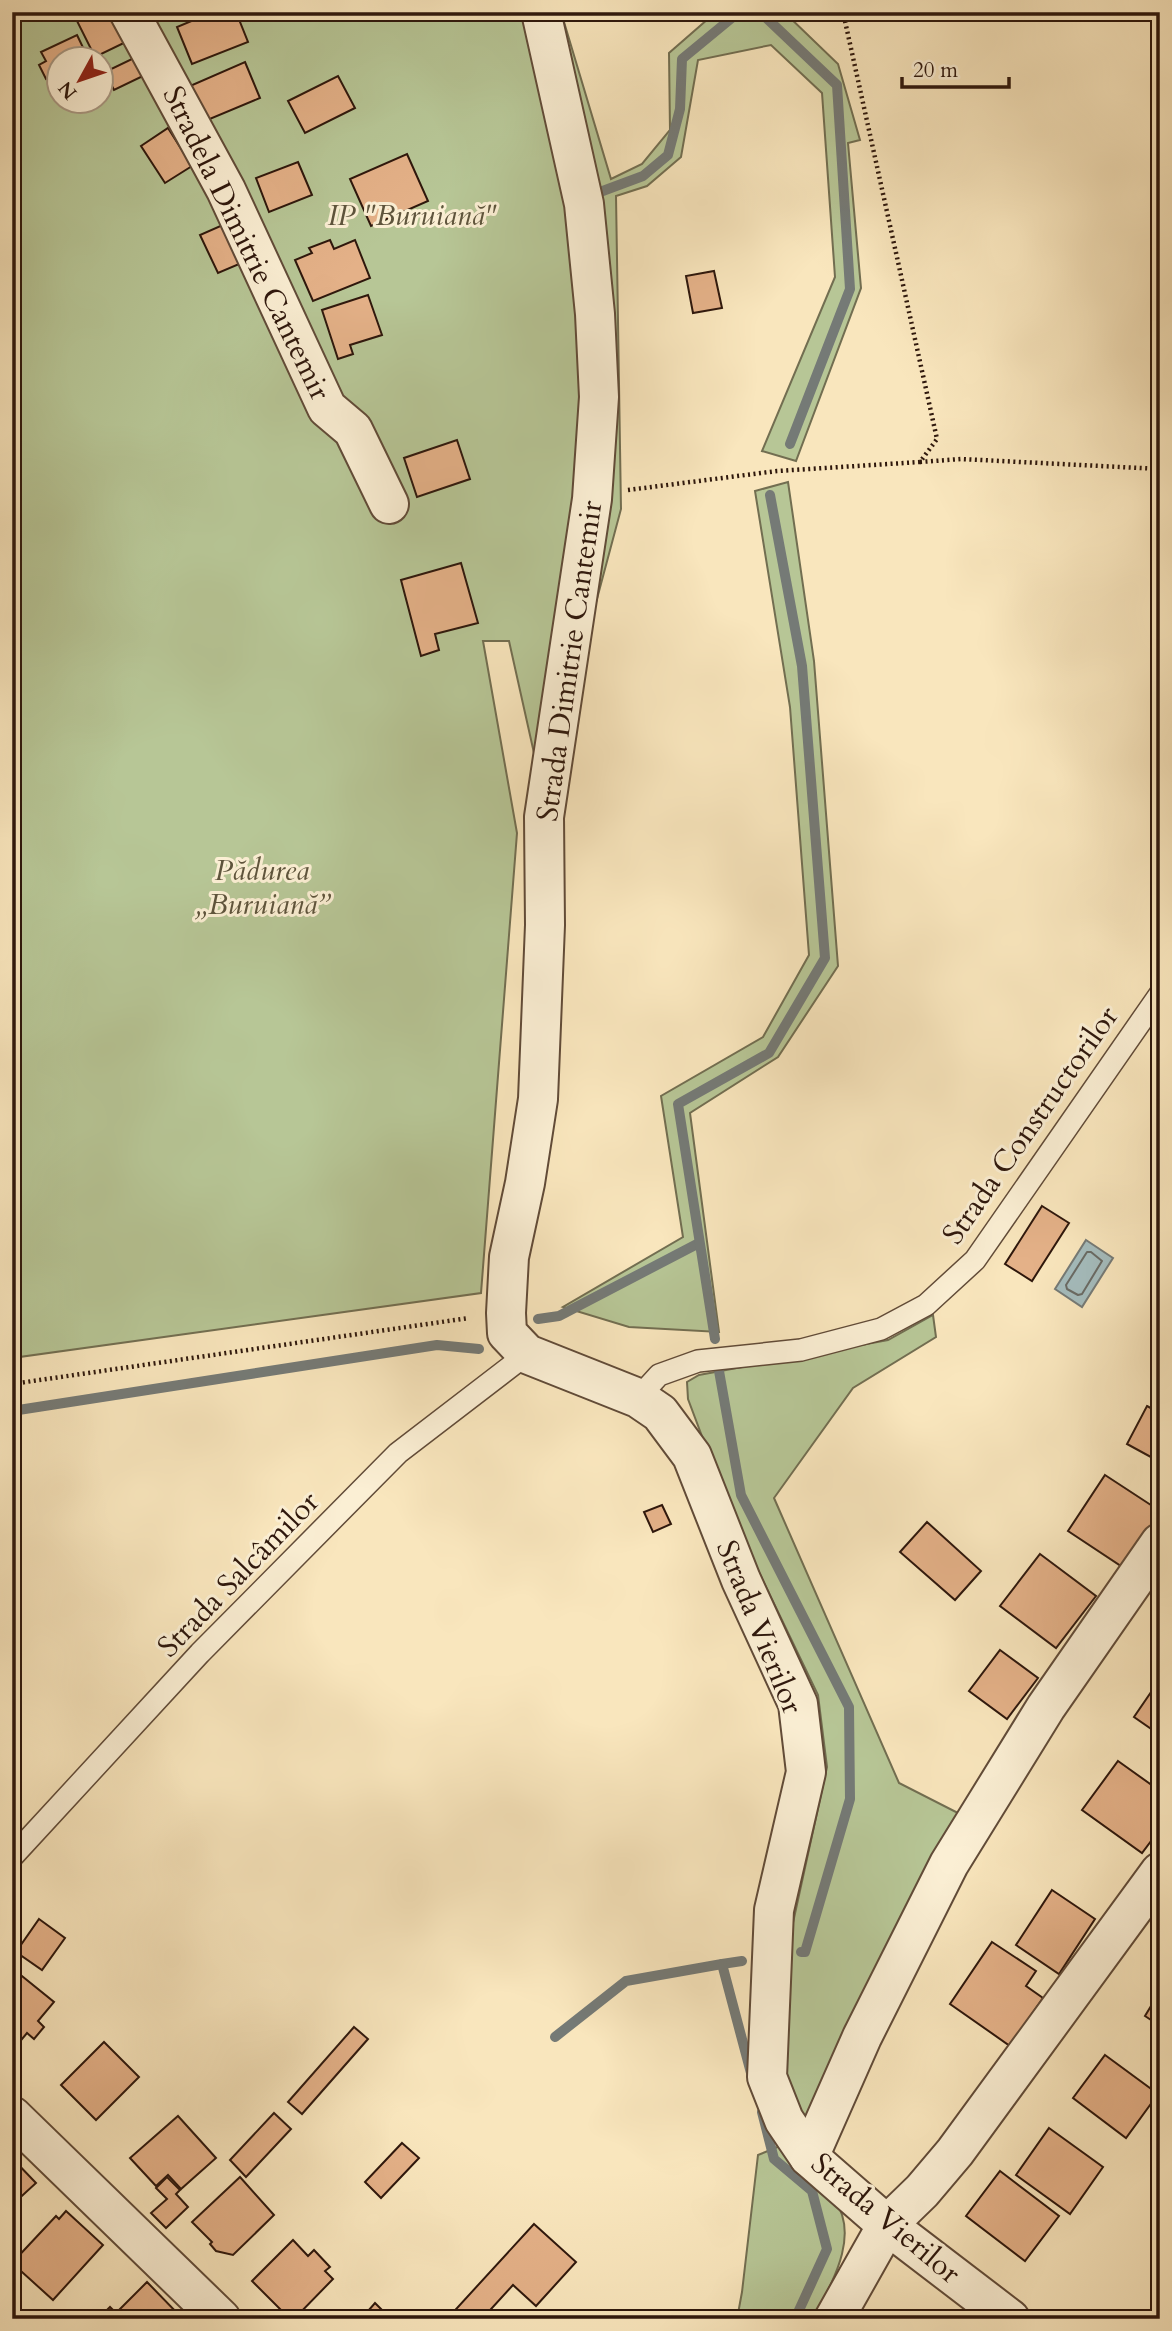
<svg xmlns="http://www.w3.org/2000/svg" width="1172" height="2331" viewBox="0 0 1172 2331" font-family="Cardo,serif">
	<style>
		.green { fill: #b7c696; stroke: #726e51; stroke-width: 2; fill-rule: evenodd }
		.water { fill: #a4bcbd; stroke: #757a76; stroke-width: 2 }
		.lines { fill: none; stroke-linecap: round; stroke-linejoin: round }
		.shore { stroke: #696a64; stroke-width: 2 }
		.stream { stroke: #757a76; stroke-width: 10 }
		.building { fill: #e4b188; stroke: #2e170c; stroke-width: 2 }
		.lane-casing { stroke: #614b38; stroke-width: 24 }
		.street-casing { stroke: #614b38; stroke-width: 42 }
		.path { stroke: #2e170c; stroke-width: 4.5; stroke-dasharray: 2 3.5; stroke-linecap: butt }
		.lane { stroke: #fbefd4; stroke-width: 21 }
		.street { stroke: #fbefd4; stroke-width: 38 }
		.labels { text-anchor: middle; stroke-width: 6; stroke-linejoin: round; paint-order: stroke }
		.park-label { font-size: 30px; font-style: italic; fill: #5e543c; stroke: #fbefd4 }
		.street-label { font-size: 30px; fill: #2e170c; stroke: #fbefd4 }
	</style>
	<rect width="100%" height="100%" fill="#f9e6bd"/>
	<filter id="stains"><feTurbulence type="fractalNoise" baseFrequency=".00286" numOctaves="4"/><feColorMatrix values="0 0 0 0 .2 0 0 0 0 .09 0 0 0 0 .02 0 0 0 .5 -.17"/></filter>
	<radialGradient id="worn" r=".72"><stop offset=".6" stop-color="#630" stop-opacity="0"/><stop offset="1" stop-color="#630" stop-opacity=".3"/></radialGradient>
	<g class="green">
		<path d="M12 12H561L611 179 642 164 670 130 669 53 716 12H784L838 64 860 140 848 143 861 288 796 461 762 451 835 277 822 93 771 45 698 60 681 157 647 186 616 196 621 509 586 640 540 780 509 641H483L517 833 481 1293 12 1358ZM60 60H102V102H60Z"/>
		<polygon points="788,482 814,661 838,966 778,1057 690,1113 719,1332 629,1327 563,1307 683,1237 661,1096 763,1037 809,955 790,707 755,491"/>
		<polygon points="933,1315 936,1337 853,1388 774,1498 899,1783 958,1813 808,2122 785,2087 789,1941 827,1767 818,1695 732,1516 688,1399 687,1382 699,1375 888,1340"/>
		<path d="M780 2146C797 2163 820 2180 834 2199 861 2236 831 2284 813 2319H737L742 2292 758 2155Z"/>
	</g>
	<polygon class="water" points="1086,1240 1113,1258 1082,1307 1055,1289"/>
	<g class="lines">
		<polygon class="shore" points="1087,1252 1091,1252 1102,1261 1082,1294 1078,1295 1067,1289 1066,1285"/>
		<g class="stream">
			<polyline points="760,12 837,85 850,289 790,444"/>
			<polyline points="600,192 643,176 668,155 680,109 682,59 739,12"/>
			<polyline points="538,1319 559,1316 699,1243"/>
			<polyline points="715,1339 678,1104 769,1053 825,958 802,666 770,495"/>
			<polyline points="719,1371 741,1495 849,1707 850,1799 805,1952 801,1952"/>
			<polyline points="12,1411 437,1345 479,1349"/>
			<polyline points="742,1961 722,1964 751,2073"/>
			<polyline points="555,2037 626,1981 722,1964"/>
			<polyline points="762,2112 774,2159 812,2191 827,2249 795,2319"/>
		</g>
	</g>
	<g class="building">
		<polygon points="79,12 116,12 130,40 95,57 74,15"/>
		<polygon points="213,12 236,12 248,42 192,64 177,27"/>
		<polygon points="77,35 87,56 91,54 94,60 60,60 60,83 55,75 46,79 39,65 46,61 41,52"/>
		<polygon points="136,57 145,75 114,90 105,72"/>
		<polygon points="245,62 260,98 205,121 190,86"/>
		<polygon points="338,76 355,108 305,133 288,101"/>
		<polygon points="168,128 192,166 165,183 141,146"/>
		<polygon points="407,154 428,201 371,226 350,179"/>
		<polygon points="298,162 312,195 269,212 256,178"/>
		<polygon points="234,220 251,259 218,273 200,235"/>
		<polygon points="330,240 334,249 355,240 370,278 313,301 295,260 312,253 309,248"/>
		<polygon points="714,271 722,308 693,313 686,276"/>
		<polygon points="368,295 382,335 350,345 353,354 338,359 322,310"/>
		<polygon points="457,440 470,479 417,497 404,458"/>
		<polygon points="461,563 478,623 435,634 439,650 421,656 401,580"/>
		<polygon points="1042,1206 1069,1223 1032,1281 1005,1264"/>
		<polygon points="1147,1406 1160,1413 1160,1462 1127,1444"/>
		<polygon points="1105,1475 1160,1511 1124,1568 1068,1531"/>
		<polygon points="662,1505 671,1524 653,1532 644,1512"/>
		<polygon points="927,1522 981,1571 955,1600 900,1552"/>
		<polygon points="1040,1554 1096,1596 1056,1648 1000,1606"/>
		<polygon points="1000,1650 1038,1678 1007,1719 969,1691"/>
		<polygon points="1160,1679 1160,1735 1134,1717"/>
		<polygon points="1118,1761 1160,1791 1160,1829 1142,1853 1082,1810"/>
		<polygon points="1052,1890 1095,1919 1059,1974 1016,1945"/>
		<polygon points="39,1919 65,1938 42,1970 16,1952"/>
		<polygon points="992,1942 1036,1971 1026,1986 1043,1998 1010,2046 950,2004"/>
		<polygon points="12,1968 54,2002 38,2021 44,2027 34,2039 27,2033 12,2051"/>
		<polygon points="1160,1991 1160,2026 1145,2016"/>
		<polygon points="354,2027 368,2039 302,2114 288,2102"/>
		<polygon points="104,2042 139,2077 96,2120 61,2085"/>
		<polygon points="1105,2055 1158,2094 1126,2138 1073,2098"/>
		<polygon points="274,2113 291,2129 246,2177 230,2160"/>
		<polygon points="178,2116 216,2158 181,2189 168,2175 156,2186 130,2158"/>
		<polygon points="1049,2128 1103,2167 1070,2214 1016,2175"/>
		<polygon points="402,2143 419,2158 381,2198 365,2182"/>
		<polygon points="12,2158 36,2183 12,2205"/>
		<polygon points="1000,2171 1059,2216 1025,2261 966,2216"/>
		<polygon points="167,2177 180,2190 176,2194 188,2207 166,2228 151,2213 167,2199 156,2188"/>
		<polygon points="240,2177 274,2215 233,2255 216,2251 210,2244 212,2242 192,2222"/>
		<polygon points="66,2211 103,2245 53,2300 12,2263 56,2216 59,2219"/>
		<polygon points="534,2224 576,2262 536,2306 513,2285 482,2319 447,2319"/>
		<polygon points="293,2240 308,2256 314,2250 330,2267 325,2271 333,2279 294,2319 290,2319 252,2281"/>
		<polygon points="147,2282 183,2319 98,2319 110,2307 116,2313"/>
		<polygon points="375,2303 391,2319 361,2319"/>
	</g>
	<g class="lines">
		<g class="lane-casing">
			<g id="lane">
				<polyline points="638,1398 659,1375 698,1361 801,1350 881,1329 926,1305 975,1260 1160,994"/>
				<polyline points="12,1857 200,1653 398,1453 527,1354"/>
			</g>
		</g>
		<g class="street-casing">
			<g id="street">
				<polyline points="129,12 226,190 327,408 353,430 389,504"/>
				<polyline points="541,12 584,204 595,314 599,397 592,499 544,817 545,925 538,1099 525,1183 509,1257 506,1313 507,1333 527,1354 638,1398 660,1413 692,1456 741,1580 798,1704 806,1772 774,1910 767,2077 784,2120 809,2157 887,2225 1010,2319"/>
				<polyline points="12,2116 221,2319"/>
				<polyline points="809,2157 862,2037 949,1864 1046,1707 1160,1543"/>
				<polyline points="834,2319 887,2225 922,2191 955,2152 1160,1872"/>
			</g>
		</g>
		<g class="path">
			<polyline points="920,462 961,459 1160,469"/>
			<polyline points="628,490 777,471 920,462 937,439 843,12"/>
			<polyline points="12,1384 469,1318"/>
		</g>
		<use href="#lane" class="lane"/>
		<use href="#street" class="street"/>
	</g>
	<g class="labels">
		<g class="park-label">
			<text x="412" y="225">IP "Buruiană"</text>
			<text x="262" y="880">Pădurea<tspan x="262" dy="34">„Buruiană”</tspan></text>
		</g>
		<g class="street-label">
			<text transform="translate(247 243) rotate(64)" y="10">Stradela Dimitrie Cantemir</text>
			<text transform="translate(569 661) rotate(-82)" y="10">Strada Dimitrie Cantemir</text>
			<text transform="translate(1030 1125) rotate(-55)" y="10">Strada Constructorilor</text>
			<text transform="translate(238 1574) rotate(-46)" y="10">Strada Salcâmilor</text>
			<text transform="translate(760 1627) rotate(68)" y="10">Strada Vierilor</text>
			<text transform="translate(886 2218) rotate(40)" y="10">Strada Vierilor</text>
		</g>
	</g>
	<rect width="1172" height="2331" fill="none" stroke="#f9e6bd" stroke-width="42"/>
	<rect x="14" y="14" width="1144" height="2303" fill="none" stroke="#2e170c" stroke-width="3.5"/>
	<rect x="21" y="21" width="1130" height="2289" fill="none" stroke="#2e170c" stroke-width="2"/>
	<g transform="translate(80 80) rotate(230)"><circle r="33" fill="#fbefd4" stroke="#a99984" stroke-width="2"/>
	<path d="M0-5L12 26L0 18L-12 26Z" fill="#8f2418"/>
	<text y="-10" font-size="19" font-weight="bold" text-anchor="middle" fill="#2e170c">N</text>
	</g>
	<path d="M902 77v10h107v-10" fill="none" stroke="#2e170c" stroke-width="3.5"/>
	<text x="913" y="77" font-size="21" fill="#2e170c" stroke="#fbefd4" stroke-width="5" paint-order="stroke">20 m</text>
	<rect width="100%" height="100%" filter="url(#stains)"/>
	<rect width="100%" height="100%" fill="url(#worn)"/>
</svg>
